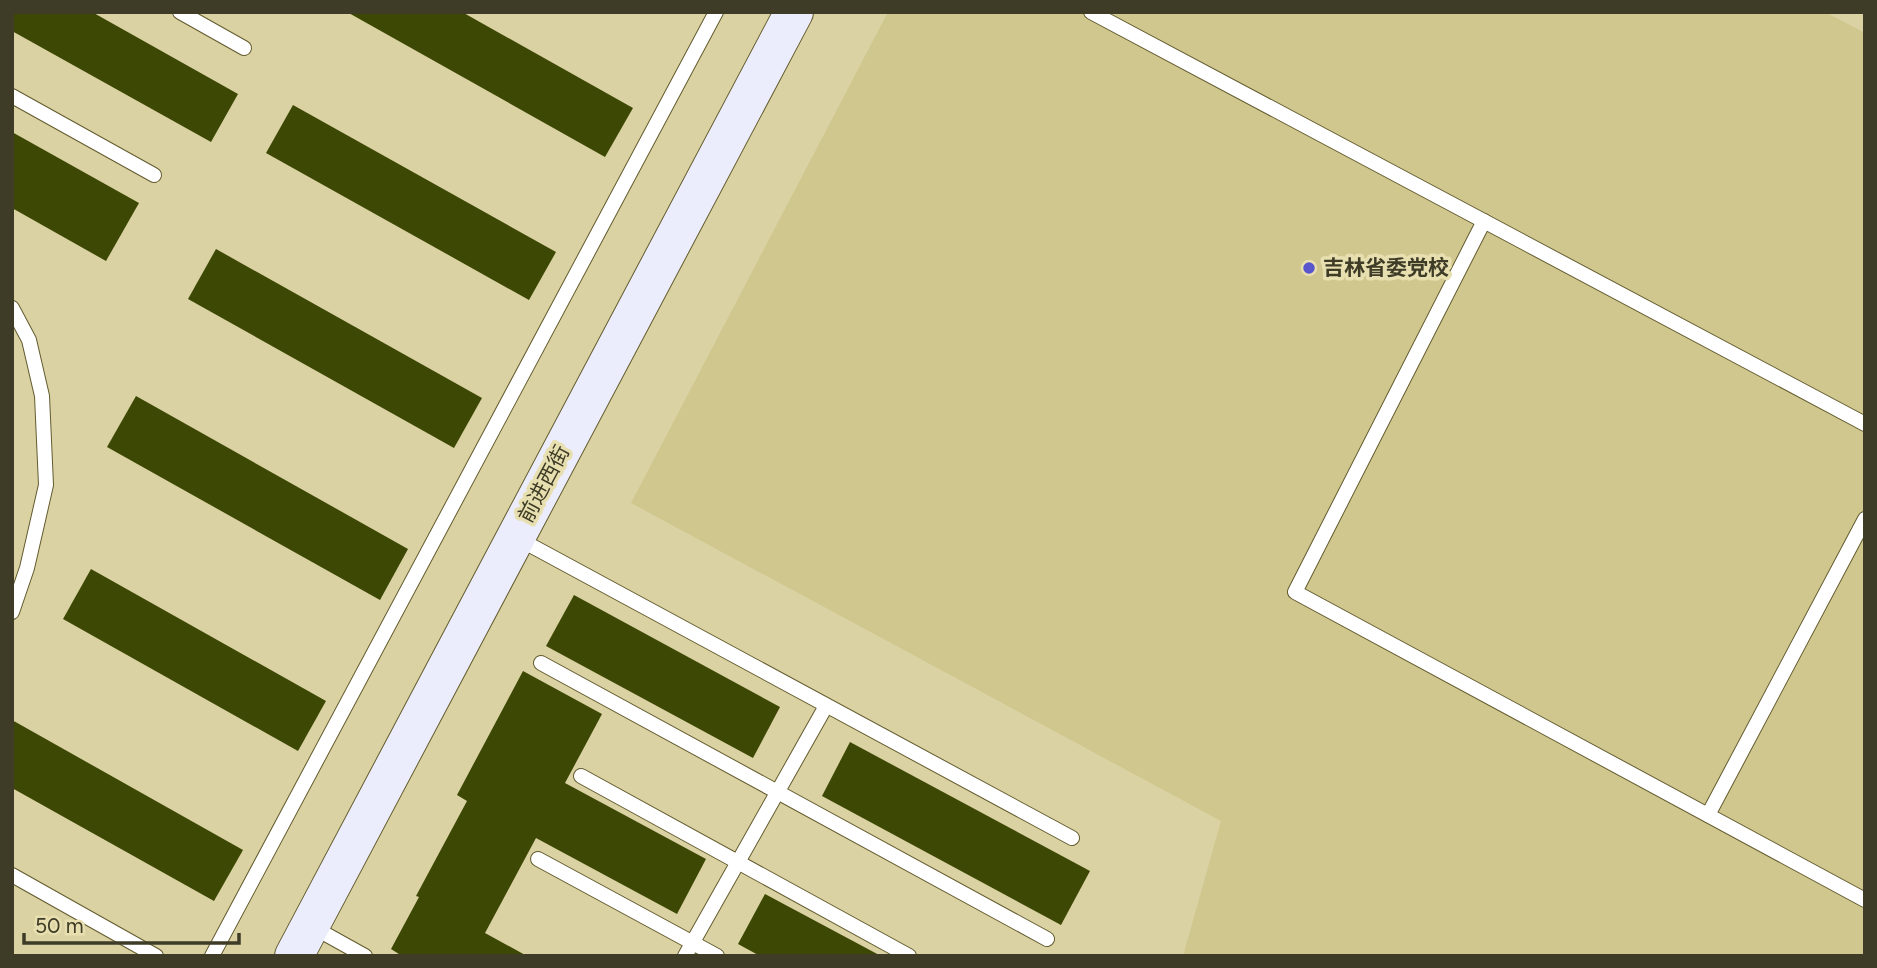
<svg xmlns="http://www.w3.org/2000/svg" width="1877" height="968" viewBox="0 0 1877 968" font-family="Figtree,'Noto Sans SC',sans-serif">
	<style>
		.built { fill: #d0c78f }
		.building { fill: #3d4805 }
		.lines { fill: none; stroke-linecap: round; stroke-linejoin: round }
		.lane-casing { stroke: #635b2f; stroke-width: 16 }
		.secondary-casing { stroke: #635b2f; stroke-width: 40 }
		.lane { stroke: #fff; stroke-width: 14 }
		.secondary { stroke: #ecedfc; stroke-width: 38 }
		.poi-dot { fill: #5955cc; stroke: #e7dfaf; stroke-width: 2.5 }
		.labels { text-anchor: middle; stroke-width: 7; stroke-linejoin: round; paint-order: stroke }
		.poi-label { font-size: 21px; font-weight: bold; fill: #3e3b27; stroke: #e7dfaf; text-anchor: start }
		.street-label { font-size: 21px; fill: #3e3b27; stroke: #e7dfaf }
	</style>
	<rect width="100%" height="100%" fill="#dad2a2"/>
	<polygon class="built" points="888,12 1825,12 1865,33 1865,956 1183,956 1221,821 631,503"/>
	<g class="building">
		<polygon points="12,12 92,12 238,94 211,142 12,31"/>
		<polygon points="347,12 462,12 633,108 605,157"/>
		<polygon points="293,105 556,252 529,300 266,153"/>
		<polygon points="12,132 139,203 106,261 12,208"/>
		<polygon points="216,249 482,398 454,448 188,299"/>
		<polygon points="136,396 408,549 380,600 107,447"/>
		<polygon points="91,569 326,701 298,751 63,619"/>
		<polygon points="574,595 780,707 753,758 546,646"/>
		<polygon points="523,671 602,714 565,783 706,859 677,914 536,838 485,933 527,956 402,956 391,949 419,897 416,896 467,801 457,795"/>
		<polygon points="12,720 243,850 214,901 12,788"/>
		<polygon points="850,742 1090,871 1061,925 822,796"/>
		<polygon points="765,894 881,956 760,956 738,944"/>
	</g>
	<g class="lines">
		<g class="lane-casing">
			<g id="lane">
				<polyline points="180,12 244,48"/>
				<polyline points="1091,12 1865,424"/>
				<polyline points="12,96 154,175"/>
				<polyline points="1484,221 1295,592 1865,900"/>
				<polyline points="12,308 29,340 42,396 46,485 27,568 12,612"/>
				<polyline points="517,538 1072,838"/>
				<polyline points="541,663 1047,939"/>
				<polyline points="581,776 909,956"/>
				<polyline points="1708,815 1865,519"/>
				<polyline points="538,859 717,956"/>
				<polyline points="12,875 156,956"/>
				<polyline points="311,926 365,956"/>
				<polyline points="212,956 716,12"/>
				<polyline points="685,956 826,706"/>
			</g>
		</g>
		<g class="secondary-casing">
			<polyline id="secondary" points="294,956 794,12"/>
		</g>
		<use href="#lane" class="lane"/>
		<use href="#secondary" class="secondary"/>
	</g>
	<circle class="poi-dot" cx="1309" cy="268" r="7"/>
	<g class="labels">
		<g class="poi-label">
			<text x="1323" y="275">吉林省委党校</text>
		</g>
		<g class="street-label">
			<text transform="translate(544 484) rotate(-62)" y="7">前进西街</text>
		</g>
	</g>
	<rect width="1877" height="968" fill="none" stroke="#3e3b27" stroke-width="28"/>
	<path d="M24 933v10h215v-10" fill="none" stroke="#3e3b27" stroke-width="3.5"/>
	<text x="35" y="933" font-size="21" fill="#3e3b27" stroke="#e7dfaf" stroke-width="5" paint-order="stroke">50 m</text>
</svg>
